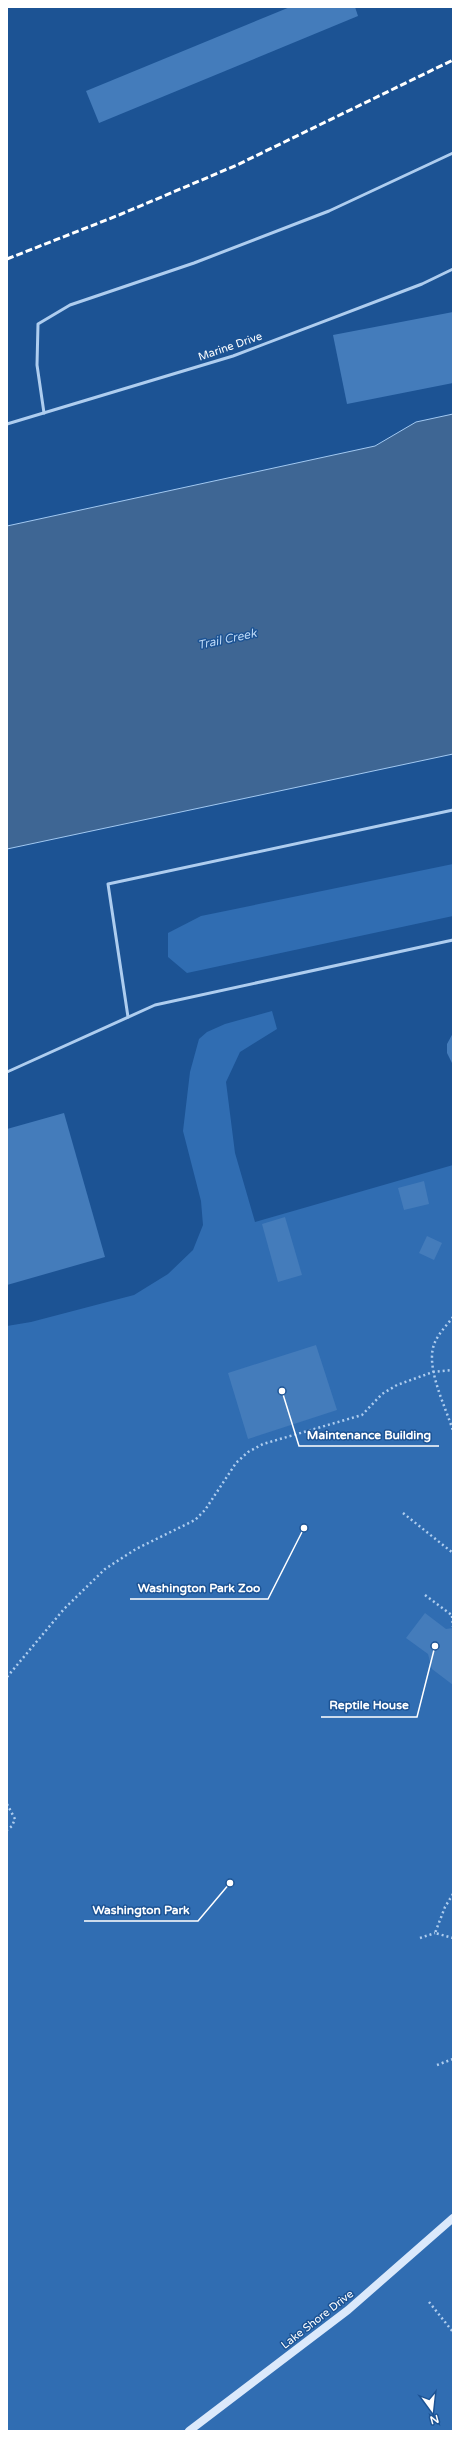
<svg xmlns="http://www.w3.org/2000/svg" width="460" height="2438" viewBox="0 0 460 2438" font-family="'Varela Round',sans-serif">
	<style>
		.green { fill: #306db2 }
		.water { fill: #3e6694; stroke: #a1c8f1 }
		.building { fill: #447cbb }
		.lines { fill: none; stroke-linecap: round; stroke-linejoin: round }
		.path { stroke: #aecdef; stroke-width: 2.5; stroke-dasharray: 2 3; stroke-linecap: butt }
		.lane { stroke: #aecdef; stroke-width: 3 }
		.secondary { stroke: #dbe9fb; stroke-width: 8 }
		.rail { stroke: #fff; stroke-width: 3; stroke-dasharray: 7 3; stroke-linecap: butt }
		.labels { text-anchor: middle; stroke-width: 3; stroke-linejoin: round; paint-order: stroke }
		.street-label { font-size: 11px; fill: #fff; stroke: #1c5394 }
		.water-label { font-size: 12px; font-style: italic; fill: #bad7f6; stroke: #1c5394 }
		.leader { fill: none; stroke: #fff; stroke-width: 1.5 }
		.callout-dot { fill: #fff; stroke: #1c5394; stroke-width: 1.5 }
		.callout-label { font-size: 12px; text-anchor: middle; font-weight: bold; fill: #fff; stroke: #1c5394; stroke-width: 3; stroke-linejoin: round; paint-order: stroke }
	</style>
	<rect width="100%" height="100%" fill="#1c5394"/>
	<g class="green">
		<polygon points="453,864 453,916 187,973 168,957 168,933 201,916"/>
		<polygon points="272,1011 277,1029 240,1052 226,1082 235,1153 255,1222 453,1165 453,2431 7,2431 7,1326 31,1322 134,1295 168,1274 193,1250 203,1225 201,1201 183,1131 190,1072 199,1039 207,1032 225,1024"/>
	</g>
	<polygon class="water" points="453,414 453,754 7,849 7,526 375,446 416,422"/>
	<g class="building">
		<polygon points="290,7 355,7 358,16 99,123 86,91"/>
		<polygon points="453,312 453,383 347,404 333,335"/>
		<polygon points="453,1033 453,1065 447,1053 447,1044"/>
		<polygon points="64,1113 105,1257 7,1285 7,1129"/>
		<polygon points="424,1181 429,1204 404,1210 398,1188"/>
		<polygon points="285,1217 302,1275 278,1282 262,1224"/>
		<polygon points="427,1236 442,1243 434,1260 419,1253"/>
		<polygon points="316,1345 337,1410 248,1439 228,1373"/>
		<polygon points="425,1613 446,1629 453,1628 453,1685 432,1669 428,1654 406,1638"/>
	</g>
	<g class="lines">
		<g class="path">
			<path d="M453 1317C447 1325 439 1333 435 1342 424 1366 446 1407 453 1431"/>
			<polyline points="403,1513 453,1553"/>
			<polyline points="425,1595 453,1616"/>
			<polyline points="452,1616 453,1627"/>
			<polyline points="7,1677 64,1609 105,1569 136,1549 195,1520 205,1510 236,1463 248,1452 263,1444 362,1415 382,1394 397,1385 433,1372 453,1370"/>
			<polyline points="7,1804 15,1819 12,1826 7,1830"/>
			<polyline points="453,1894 445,1907 435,1933 453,1938"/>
			<polyline points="420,1938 435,1933"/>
			<polyline points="437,2065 453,2059"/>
			<polyline points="452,2282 453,2282"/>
			<polyline points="429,2302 453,2332"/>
		</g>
		<g class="lane">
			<polyline points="44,413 37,365 38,324 70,305 194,263 329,211 453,153"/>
			<polyline points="7,424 233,356 422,284 453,269"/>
			<polyline points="128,1017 108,884 453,810"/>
			<polyline points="7,1072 155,1005 453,940"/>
		</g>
		<polyline class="secondary" points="189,2431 348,2310 453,2218"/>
		<polyline class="rail" points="7,259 119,215 237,165 453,60"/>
	</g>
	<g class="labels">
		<g class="street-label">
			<text transform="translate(230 346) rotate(-19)" y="4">Marine Drive</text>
			<text transform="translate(317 2319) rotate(-38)" y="4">Lake Shore Drive</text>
		</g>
		<g class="water-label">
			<text transform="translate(227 639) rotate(-12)" y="4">Trail Creek</text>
		</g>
	</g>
	<path class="leader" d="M282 1391L299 1446H439M304 1528L268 1599H130M435 1646L417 1717H321M230 1883L198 1921H84"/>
	<g class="callout-dot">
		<circle cx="282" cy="1391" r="4"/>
		<circle cx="304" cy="1528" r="4"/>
		<circle cx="435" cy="1646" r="4"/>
		<circle cx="230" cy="1883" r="4"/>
	</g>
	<g class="callout-label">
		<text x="369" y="1439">Maintenance Building</text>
		<text x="199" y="1592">Washington Park Zoo</text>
		<text x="369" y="1709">Reptile House</text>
		<text x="141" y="1914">Washington Park</text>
	</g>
	<rect width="460" height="2438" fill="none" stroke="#ffffff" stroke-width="16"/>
	<g transform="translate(432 2410) rotate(165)" stroke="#1c5394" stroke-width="3" paint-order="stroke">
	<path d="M0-3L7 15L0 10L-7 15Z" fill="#ffffff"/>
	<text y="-6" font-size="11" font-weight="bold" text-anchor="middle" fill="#ffffff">N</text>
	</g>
</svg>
